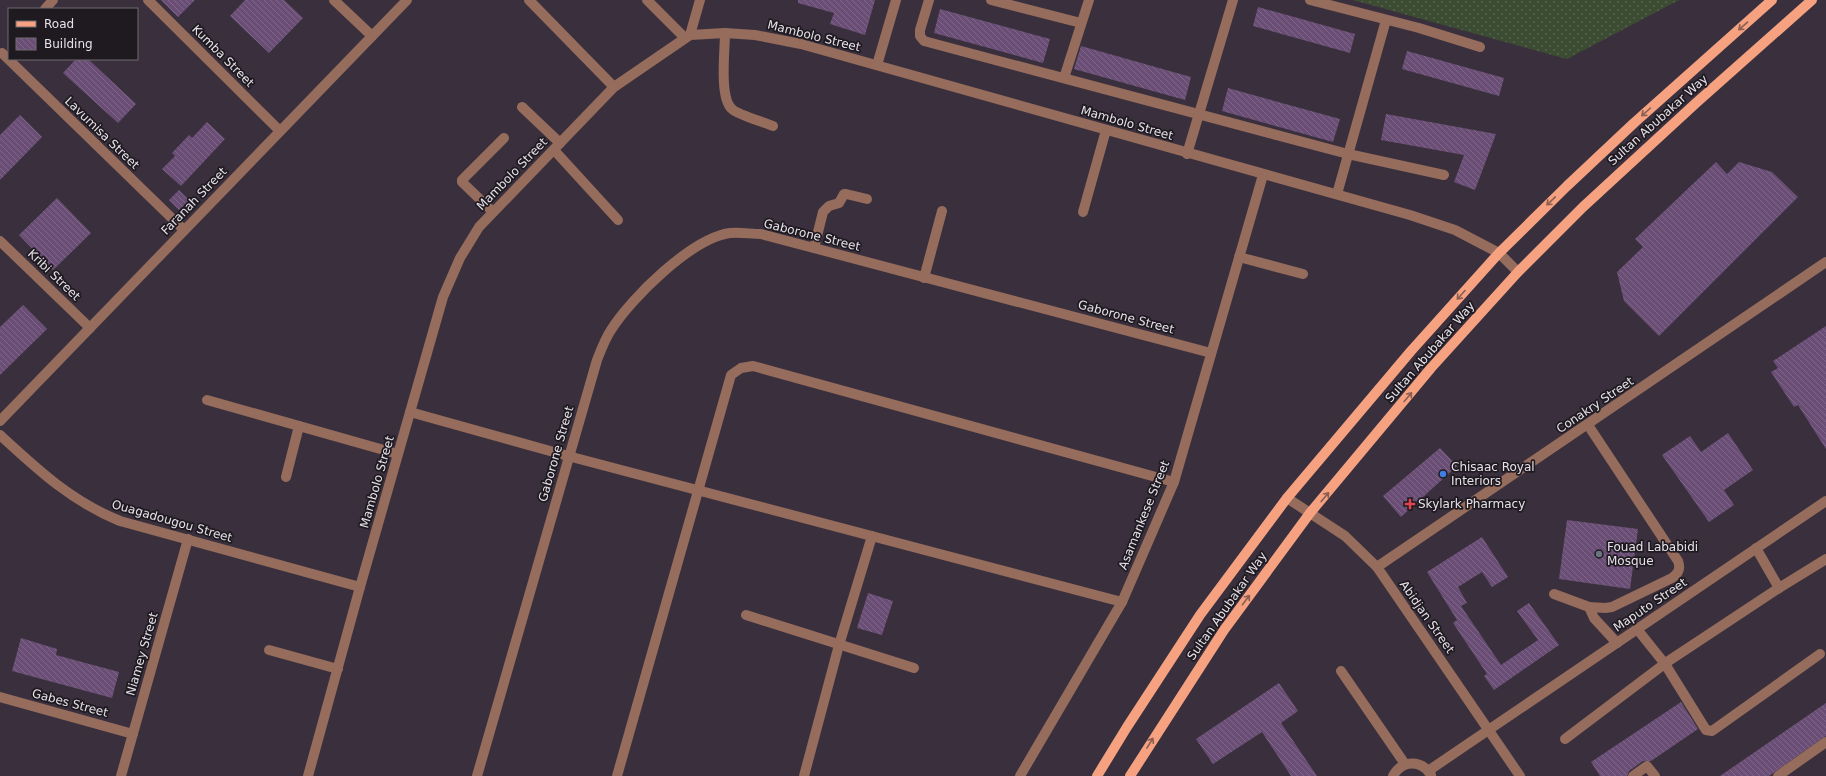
<svg xmlns="http://www.w3.org/2000/svg" width="1826" height="776" viewBox="0 0 1826 776" font-family="'DejaVu Sans',sans-serif">
	<style>
		.grass { fill: url(#grass-dots) }
		.building { fill: url(#building-back-hatch) }
		.lines { fill: none; stroke-linecap: round; stroke-linejoin: round }
		.minor { stroke: #966c5c; stroke-width: 10 }
		.major { stroke: #f6a281; stroke-width: 10 }
		.oneway { stroke: #8a5e50 }
		.shop-dot { fill: #3f7fe0; stroke: #1e1a20; stroke-width: 1.5 }
		.health-dot { fill: #e0444e; stroke: #1e1a20; stroke-width: 1.5 }
		.worship-dot { fill: #6b7280; stroke: #1e1a20; stroke-width: 1.5 }
		.labels { text-anchor: middle; stroke-width: 3.5; stroke-linejoin: round; paint-order: stroke }
		.street-label { font-size: 12px; fill: #e7e1ea; stroke: #1e1a20 }
		.poi-label { font-size: 12px; fill: #e7e1ea; stroke: #1e1a20; text-anchor: start }
	</style>
	<defs>
		<pattern id="grass-dots" width="8" height="8" patternUnits="userSpaceOnUse"><rect width="8" height="8" fill="#3c4c33"/><path d="M2 2h.1M6 6h.1" fill="none" stroke="#586651" stroke-width="1.8" stroke-linecap="round"/></pattern>
		<pattern id="building-back-hatch" width="6" height="6" patternUnits="userSpaceOnUse"><rect width="6" height="6" fill="#6a4e75"/><path d="M-1 5l2 2M0 0l6 6M5-1l2 2" fill="none" stroke="#7f6789"/></pattern>
	</defs>
	<rect width="100%" height="100%" fill="#3a303d"/>
	<polygon class="grass" points="1353,0 1679,0 1567,59"/>
	<g class="building">
		<polygon points="161,0 195,0 178,17"/>
		<polygon points="245,0 284,0 303,18 269,53 230,16"/>
		<polygon points="798,0 875,0 865,35 830,24 834,13 798,3"/>
		<polygon points="1258,7 1355,34 1350,53 1253,26"/>
		<polygon points="940,9 1050,39 1043,63 934,33"/>
		<polygon points="1081,46 1191,77 1185,100 1074,69"/>
		<polygon points="1407,51 1504,78 1499,96 1402,69"/>
		<polygon points="76,59 88,59 136,104 118,123 63,73"/>
		<polygon points="1228,88 1340,119 1333,142 1222,111"/>
		<polygon points="1386,114 1496,134 1475,190 1454,182 1464,155 1381,140"/>
		<polygon points="20,115 42,137 0,180 0,135"/>
		<polygon points="207,122 225,139 181,186 162,169 175,156 172,153 189,135 192,138"/>
		<polygon points="1716,162 1727,174 1739,162 1772,172 1798,197 1659,336 1624,301 1617,272 1643,247 1635,239"/>
		<polygon points="179,190 189,200 179,210 169,200"/>
		<polygon points="57,198 91,233 53,270 19,235"/>
		<polygon points="23,305 47,329 0,375 0,327"/>
		<polygon points="1826,326 1826,449 1798,405 1794,407 1771,372 1778,368 1773,361"/>
		<polygon points="1728,433 1753,470 1724,490 1734,505 1709,522 1662,455 1690,436 1701,452"/>
		<polygon points="1440,448 1457,466 1401,517 1383,496"/>
		<polygon points="1567,520 1638,529 1630,589 1559,579"/>
		<polygon points="1482,537 1508,577 1492,587 1482,572 1458,587 1467,603 1461,606 1501,665 1538,640 1517,611 1529,603 1559,645 1494,690 1484,676 1487,674 1453,623 1457,620 1427,572"/>
		<polygon points="868,593 893,601 882,635 857,628"/>
		<polygon points="21,638 57,649 56,655 119,672 112,698 12,671"/>
		<polygon points="1279,683 1298,711 1281,723 1317,776 1291,776 1262,732 1213,764 1196,739"/>
		<polygon points="1681,702 1698,729 1651,761 1643,761 1629,771 1627,776 1600,776 1591,762"/>
		<polygon points="1826,703 1826,736 1769,776 1720,776"/>
	</g>
	<g class="lines">
		<g class="minor">
			<polyline points="148,0 280,131"/>
			<polyline points="334,0 372,36"/>
			<polyline points="529,0 614,87"/>
			<polyline points="647,0 685,38"/>
			<polyline points="929,0 920,30 920,36 924,41 1348,154 1444,175"/>
			<polyline points="991,0 1081,23"/>
			<polyline points="1310,0 1419,28 1480,47"/>
			<polyline points="45,9 53,0"/>
			<path d="M725 33C725 50 719 98 732 109 738 115 764 122 773 126"/>
			<polyline points="690,35 700,0"/>
			<polyline points="2,53 184,230"/>
			<polyline points="877,65 896,0"/>
			<polyline points="1064,78 1089,0"/>
			<polyline points="522,107 560,143"/>
			<polyline points="554,150 618,220"/>
			<polyline points="1187,154 1233,0"/>
			<polyline points="1337,194 1386,20"/>
			<polyline points="493,212 462,182 462,180 504,138"/>
			<polyline points="1083,212 1106,130"/>
			<polyline points="0,241 90,328"/>
			<polyline points="814,248 823,212 829,206 839,203 844,194 846,194 867,199"/>
			<polyline points="1239,257 1303,274"/>
			<polyline points="924,278 942,211"/>
			<polyline points="207,400 398,454"/>
			<polyline points="410,412 568,456 1122,602"/>
			<polyline points="0,421 407,0"/>
			<path d="M0 435C38 470 71 501 120 521L360 587"/>
			<polyline points="286,477 299,426"/>
			<polyline points="1287,498 1345,536 1377,567 1520,776"/>
			<polyline points="1377,567 1826,262"/>
			<polyline points="1779,588 1826,559"/>
			<path d="M1554 594 1589 607 1605 608 1612 607 1672 578C1678 574 1681 569 1678 561L1588 425"/>
			<polyline points="1589,607 1594,618 1617,643"/>
			<polyline points="746,615 914,668"/>
			<polyline points="1637,629 1665,664 1706,730 1712,731 1820,654"/>
			<polyline points="269,650 338,669"/>
			<polyline points="1341,671 1405,764"/>
			<polyline points="0,697 133,734"/>
			<polyline points="1565,739 1667,662 1779,588 1756,548"/>
			<polyline points="1428,771 1826,501"/>
			<polyline points="121,776 188,539"/>
			<polyline points="308,776 360,587 443,297 460,258 479,227 614,87 690,35 725,33 755,35 801,44 1410,215 1455,230 1499,253 1518,272"/>
			<path d="M477 776 597 360C601 350 605 339 611 330 631 298 692 238 730 233 740 232 751 234 761 234L1211 353"/>
			<polyline points="617,776 731,375 741,368 753,366 1174,482"/>
			<polyline points="804,776 839,645 872,536"/>
			<polyline points="1020,776 1122,602 1174,482 1263,175"/>
			<path d="M1393 776C1402 760 1421 759 1431 775"/>
			<polyline points="1633,776 1647,766 1655,776"/>
			<polyline points="1778,776 1826,742"/>
		</g>
		<g class="major">
			<polyline points="1097,776 1127,727 1200,615 1287,498 1411,351 1499,253 1567,186 1634,123 1772,0"/>
			<polyline points="1130,776 1224,630 1310,513 1431,368 1518,272 1583,207 1696,103 1812,0"/>
		</g>
	</g>
	<defs><path id="oneway-shaft" d="M-6 0H5M1.5-3L5.5 0L1.5 3" fill="none" stroke-width="1.6" stroke-linecap="round" stroke-linejoin="round"/></defs>
	<g class="oneway">
		<use href="#oneway-shaft" transform="translate(1743 26) rotate(139)"/>
		<use href="#oneway-shaft" transform="translate(1646 112) rotate(138)"/>
		<use href="#oneway-shaft" transform="translate(1551 201) rotate(136)"/>
		<use href="#oneway-shaft" transform="translate(1461 295) rotate(132)"/>
		<use href="#oneway-shaft" transform="translate(1408 397) rotate(-50)"/>
		<use href="#oneway-shaft" transform="translate(1325 497) rotate(-50)"/>
		<use href="#oneway-shaft" transform="translate(1246 600) rotate(-53)"/>
		<use href="#oneway-shaft" transform="translate(1150 743) rotate(-58)"/>
	</g>
	<circle class="shop-dot" cx="1443" cy="474" r="4"/>
	<path class="health-dot" d="M1408 498h4v4h4v4h-4v4h-4v-4h-4v-4h4z"/>
	<circle class="worship-dot" cx="1599" cy="554" r="4"/>
	<g class="labels">
		<g class="street-label">
			<text transform="translate(814 36) rotate(14)" y="4">Mambolo Street</text>
			<text transform="translate(223 56) rotate(45)" y="4">Kumba Street</text>
			<text transform="translate(1658 120) rotate(-42)" y="4">Sultan Abubakar Way</text>
			<text transform="translate(1127 123) rotate(16)" y="4">Mambolo Street</text>
			<text transform="translate(102 133) rotate(44)" y="4">Lavumisa Street</text>
			<text transform="translate(512 174) rotate(-46)" y="4">Mambolo Street</text>
			<text transform="translate(194 201) rotate(-46)" y="4">Faranah Street</text>
			<text transform="translate(812 235) rotate(14)" y="4">Gaborone Street</text>
			<text transform="translate(54 275) rotate(44)" y="4">Kribi Street</text>
			<text transform="translate(1126 317) rotate(15)" y="4">Gaborone Street</text>
			<text transform="translate(1430 352) rotate(-49)" y="4">Sultan Abubakar Way</text>
			<text transform="translate(1595 405) rotate(-34)" y="4">Conakry Street</text>
			<text transform="translate(556 454) rotate(-74)" y="4">Gaborone Street</text>
			<text transform="translate(377 482) rotate(-74)" y="4">Mambolo Street</text>
			<text transform="translate(1144 515) rotate(-68)" y="4">Asamankese Street</text>
			<text transform="translate(172 521) rotate(16)" y="4">Ouagadougou Street</text>
			<text transform="translate(1650 605) rotate(-34)" y="4">Maputo Street</text>
			<text transform="translate(1227 606) rotate(-55)" y="4">Sultan Abubakar Way</text>
			<text transform="translate(1427 617) rotate(55)" y="4">Abidjan Street</text>
			<text transform="translate(142 654) rotate(-74)" y="4">Niamey Street</text>
			<text transform="translate(70 703) rotate(15)" y="4">Gabes Street</text>
		</g>
		<g class="poi-label">
			<text x="1451" y="471">Chisaac Royal<tspan x="1451" dy="14">Interiors</tspan></text>
			<text x="1418" y="508">Skylark Pharmacy</text>
			<text x="1607" y="551">Fouad Lababidi<tspan x="1607" dy="14">Mosque</tspan></text>
		</g>
	</g>
	<rect x="8" y="8" width="130" height="52" fill="#1e1a20" stroke="#6e6a71"/>
	<rect x="16" y="21" width="20" height="6" fill="#f6a281" stroke="#6e6a71"/>
	<text x="44" y="28" font-size="12" fill="#e7e1ea">Road</text>
	<rect x="16" y="38" width="20" height="12" fill="url(#building-back-hatch)" stroke="#6e6a71"/>
	<text x="44" y="48" font-size="12" fill="#e7e1ea">Building</text>
</svg>
